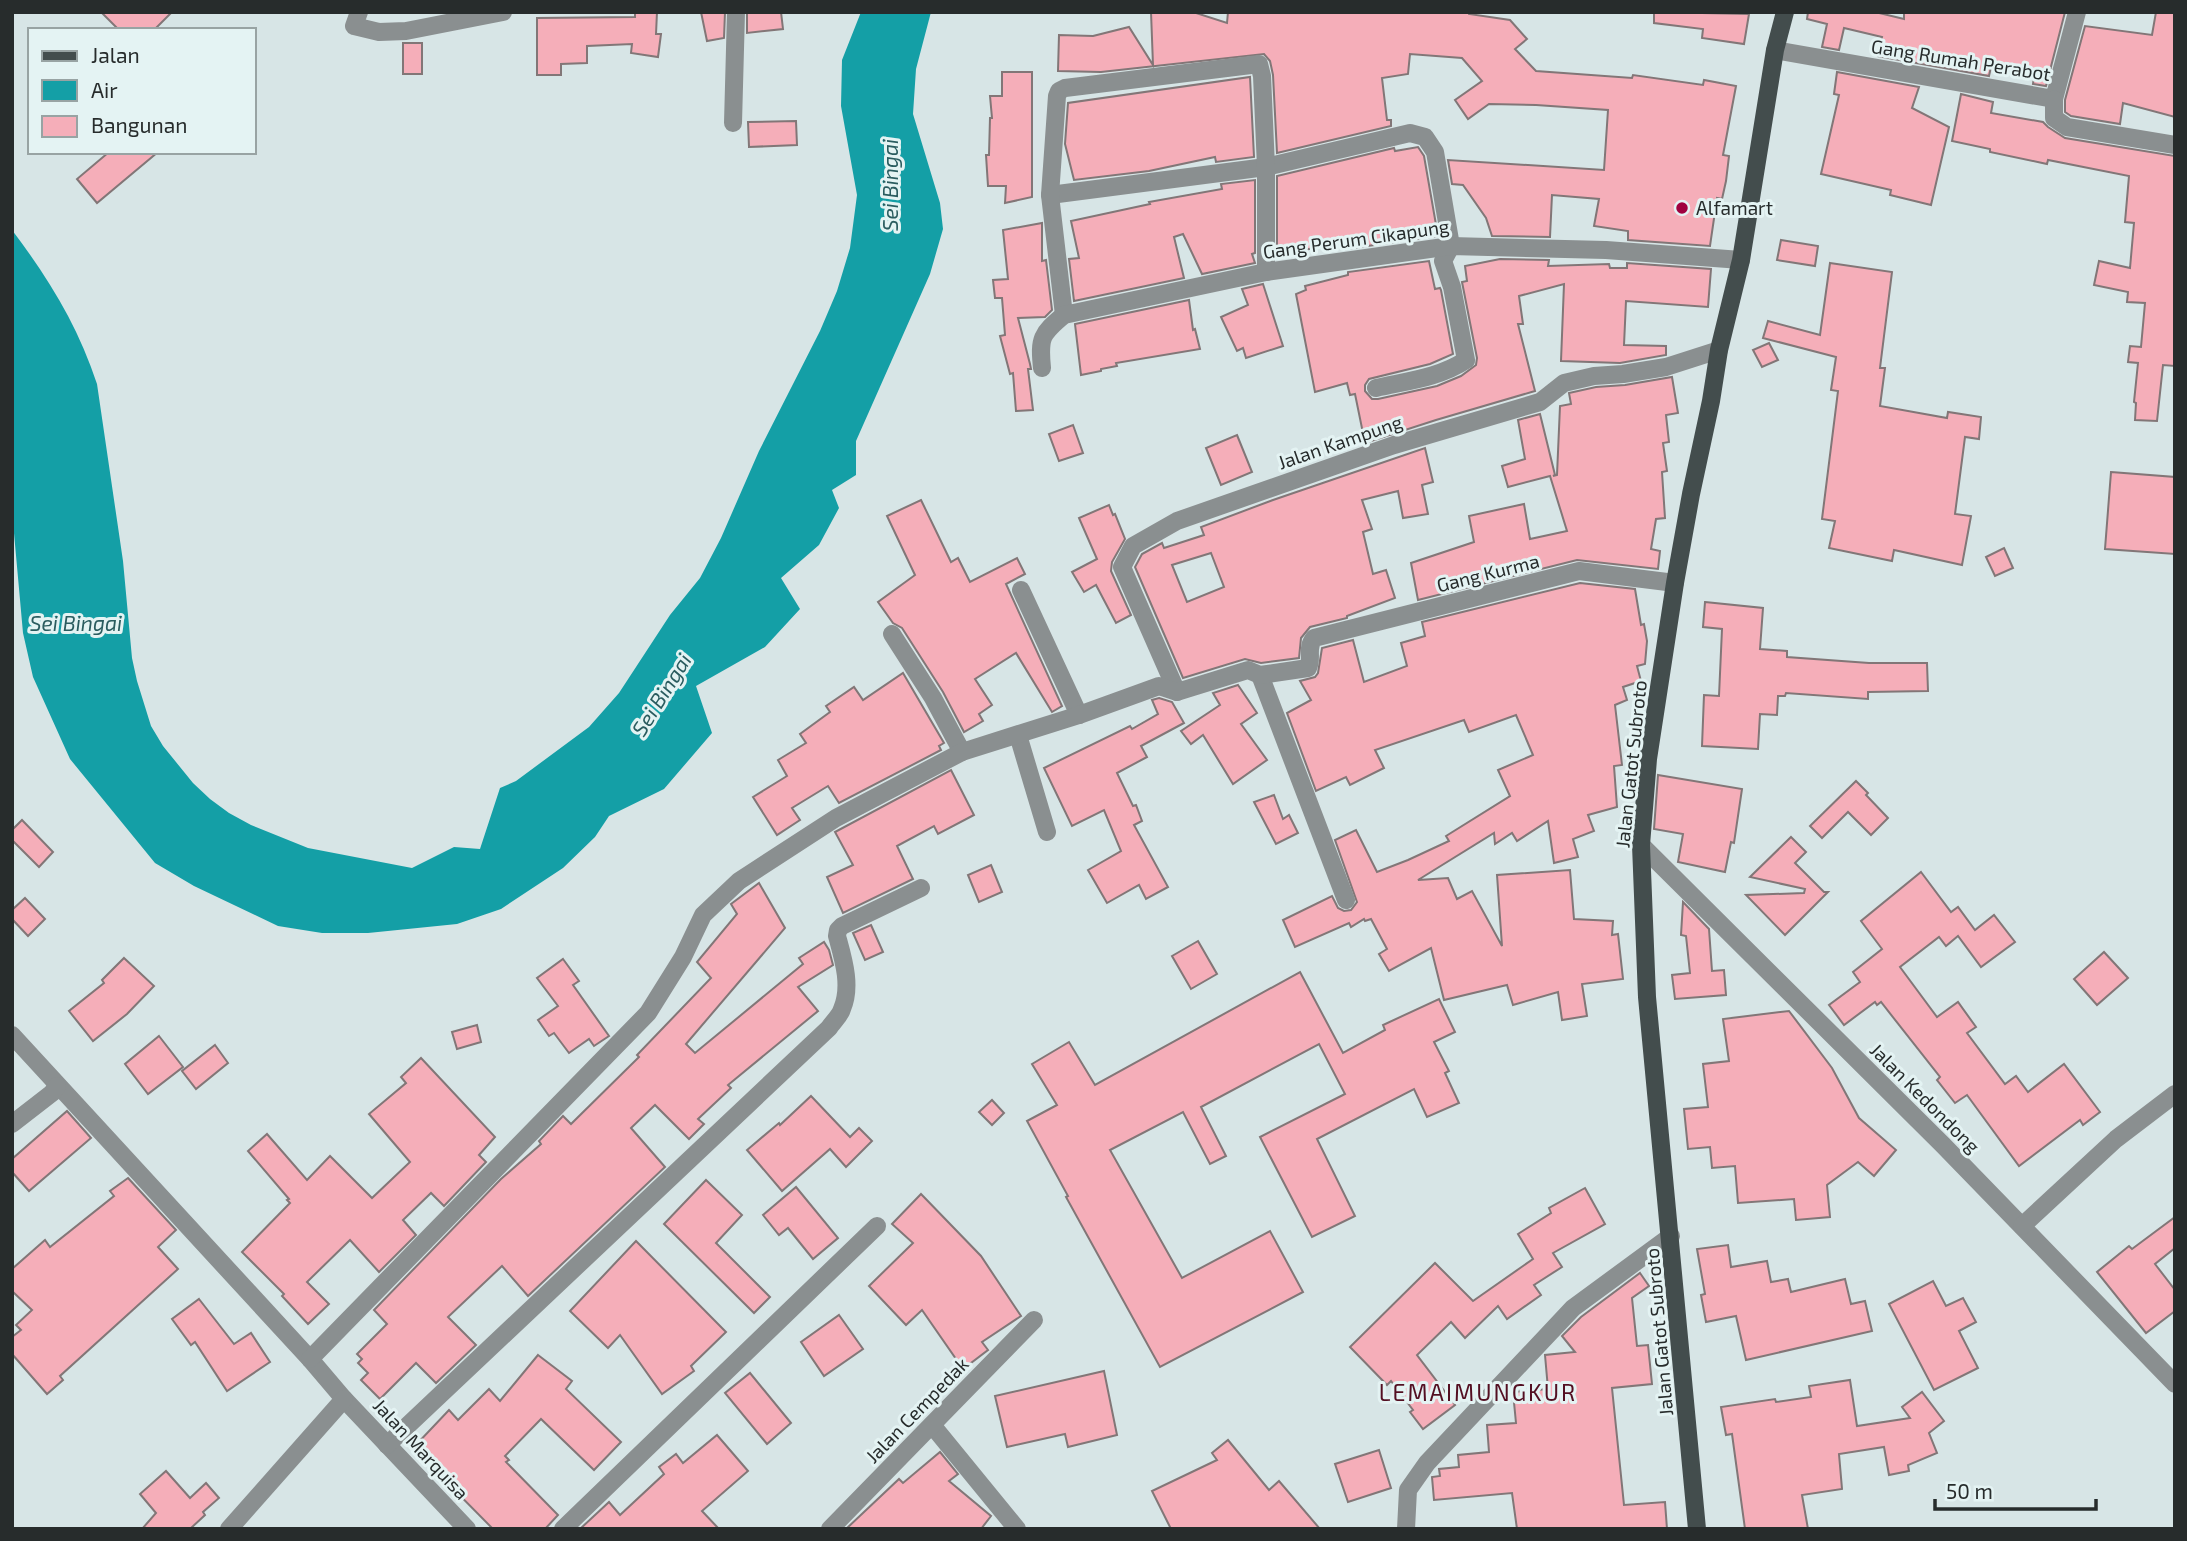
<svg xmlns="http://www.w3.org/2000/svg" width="2187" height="1541" viewBox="0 0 2187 1541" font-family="'Exo 2',sans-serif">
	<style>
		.water { fill: #149fa6 }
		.building { fill: #f5aeb9; stroke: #827677; stroke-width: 2; fill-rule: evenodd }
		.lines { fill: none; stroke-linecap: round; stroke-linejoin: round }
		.minor { stroke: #8a8f90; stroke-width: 18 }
		.major { stroke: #434d4d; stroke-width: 18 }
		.poi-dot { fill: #a00240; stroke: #e4f3f3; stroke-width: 2.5 }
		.labels { text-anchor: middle; stroke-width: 6; stroke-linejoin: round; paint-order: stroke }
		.street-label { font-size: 19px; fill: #272c2c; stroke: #e4f3f3 }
		.poi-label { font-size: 19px; fill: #272c2c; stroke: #e4f3f3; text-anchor: start }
		.water-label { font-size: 21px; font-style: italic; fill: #2a5c5f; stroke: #e4f3f3 }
		.quarter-label { font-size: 23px; letter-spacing: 2px; fill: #530f22; stroke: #e4f3f3 }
	</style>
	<rect width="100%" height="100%" fill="#d7e5e6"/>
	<path class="water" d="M861 12H931L916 69 913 114 940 203 943 229 930 274 856 441V475L832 490 839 508 819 545 781 578 800 609 765 647 696 686 712 733 664 789 609 816 595 837 563 868 501 909 457 924 368 933H322L278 926 194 886 155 863 70 759 33 677 23 633 12 511V230C49 279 78 326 97 384L123 561 132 658 137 681 151 726 163 746 193 783 210 799 229 813 251 825 308 848 412 868 454 847 480 849 500 788 516 781 589 727 619 693 670 615 700 578 721 538 759 451 820 331 837 291 850 248 857 195 841 106 842 60Z"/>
	<g class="building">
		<polygon points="101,12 172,12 154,30 119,30"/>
		<polygon points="635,12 657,12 656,34 661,34 658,57 631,53 632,44 587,46 587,63 561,64 561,75 537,75 537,18 635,17"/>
		<polygon points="701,12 725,12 724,38 707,41"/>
		<polygon points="747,12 781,12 783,29 747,33"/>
		<polygon points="1151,12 1193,12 1227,23 1228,12 1469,12 1469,14 1510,20 1527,39 1515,49 1536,71 1632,78 1633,75 1703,85 1704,80 1736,86 1723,155 1729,156 1726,181 1722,199 1717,198 1710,246 1628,240 1628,231 1594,226 1599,199 1552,195 1550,237 1492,236 1486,218 1463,185 1452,184 1448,160 1604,170 1608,110 1536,105 1489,104 1468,119 1455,100 1482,81 1462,58 1410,54 1408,74 1382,78 1387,120 1391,120 1391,126 1277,153 1273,75 1270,61 1264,54 1101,72 1058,71 1059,35 1093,36 1129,27 1153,65"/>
		<polygon points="1654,12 1749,14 1744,44 1702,38 1703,29 1654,23"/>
		<polygon points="1808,12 1875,12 1904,19 1904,12 2065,12 2046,86 2033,84 2034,77 1991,67 1989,76 1877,56 1882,37 1844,28 1839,50 1822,47 1827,24 1807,19"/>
		<polygon points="2156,12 2175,12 2175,117 2123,103 2120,124 2071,116 2065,112 2065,100 2085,26 2152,35"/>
		<rect x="403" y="43" width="19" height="31"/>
		<polygon points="1002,72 1032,72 1032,197 1005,203 1006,186 988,186 986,155 989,155 990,118 992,118 990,96 1002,96"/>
		<polygon points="1837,72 1919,87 1912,108 1949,127 1931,205 1890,195 1891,190 1821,174 1839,95 1834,94"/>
		<polygon points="1250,77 1254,157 1216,162 1215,157 1149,171 1074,180 1065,144 1068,103"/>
		<polygon points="1961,94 1993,102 1991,113 2043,122 2048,127 2065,138 2175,156 2175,366 2163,365 2157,421 2135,420 2136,403 2134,402 2138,363 2128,362 2130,346 2141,347 2145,303 2127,302 2128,292 2094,285 2099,261 2130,268 2134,223 2125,222 2129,176 2048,160 2047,164 1990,152 1990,149 1952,141"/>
		<polygon points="796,121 797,145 749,147 748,122"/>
		<polygon points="1418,147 1424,156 1438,236 1346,249 1346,242 1288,253 1287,249 1277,250 1277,176 1394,148 1395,151"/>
		<polygon points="109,152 158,152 97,203 77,179"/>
		<polygon points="1255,180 1255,253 1252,254 1255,263 1202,274 1183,234 1174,237 1184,278 1074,301 1069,259 1079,258 1071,221 1150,204 1149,202 1222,189 1221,184"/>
		<polygon points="1042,223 1042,261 1046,260 1052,310 1045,317 1018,318 1030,364 1031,369 1028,369 1033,410 1016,411 1013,373 1010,374 1000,336 1005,335 1002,298 995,298 993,280 1008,279 1003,230"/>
		<polygon points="1781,240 1818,246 1815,266 1777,260"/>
		<polygon points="1500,259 1549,260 1548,266 1609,264 1610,268 1627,268 1627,263 1711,269 1708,307 1626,301 1624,345 1666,346 1666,355 1620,363 1561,361 1564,284 1519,296 1523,324 1518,324 1535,391 1436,420 1365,443 1355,394 1350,395 1347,383 1315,392 1296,294 1306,290 1305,286 1348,275 1348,272 1429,261 1435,289 1440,288 1441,290 1453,354 1430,364 1369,379 1365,385 1365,391 1372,399 1378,399 1437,386 1461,376 1476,365 1477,358 1462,282 1467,281 1465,266"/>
		<polygon points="1830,263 1892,272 1880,368 1885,368 1880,406 1947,418 1948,412 1981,417 1979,439 1965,437 1955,514 1971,516 1962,565 1894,550 1892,561 1829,548 1835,521 1822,519 1838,391 1831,390 1836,357 1763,338 1768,321 1820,335"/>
		<polygon points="1263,284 1283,346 1246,358 1243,348 1237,351 1221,317 1248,305 1242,289"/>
		<polygon points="1189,300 1193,330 1195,329 1200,349 1116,363 1117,366 1101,369 1101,371 1081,375 1075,324"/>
		<polygon points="1769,343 1778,360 1762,367 1753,350"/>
		<polygon points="1672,377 1678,413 1666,415 1669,442 1663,443 1667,471 1662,472 1665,518 1656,519 1651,549 1660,551 1658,569 1577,560 1418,600 1411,563 1474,542 1469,516 1524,504 1530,539 1567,531 1550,476 1508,487 1502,466 1525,459 1518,420 1540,414 1555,475 1553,476 1557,475 1560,406 1571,404 1569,393 1596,387 1625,385"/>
		<polygon points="1073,425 1083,453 1059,461 1049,434"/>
		<polygon points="1237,435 1252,472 1221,485 1206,448"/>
		<path d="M1425 448 1433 482 1422 485 1428 514 1403 518 1398 491 1362 500 1372 529 1363 532 1373 574 1386 570 1395 598 1347 616V618L1310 627 1301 638 1299 658 1261 663 1245 659 1183 678 1135 567 1142 554 1162 543 1164 548 1204 535 1201 527 1273 500ZM1211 553 1224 587 1187 602 1172 565Z"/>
		<polygon points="2111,472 2175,477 2175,554 2105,549"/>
		<polygon points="921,500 951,562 958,558 970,582 1017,558 1025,574 1006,584 1062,706 1052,712 1016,653 975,679 992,705 979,714 983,721 964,732 943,692 902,628 893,623 878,602 915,575 887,516"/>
		<polygon points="1109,505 1113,515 1115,514 1125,539 1112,562 1111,571 1131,615 1116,623 1096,585 1084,592 1072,572 1097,559 1079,518"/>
		<polygon points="2004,548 2013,568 1995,576 1986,557"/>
		<polygon points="1580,583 1635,589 1641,625 1644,624 1647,641 1645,664 1637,666 1641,681 1623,687 1627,700 1615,705 1622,765 1614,766 1617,807 1588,815 1594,831 1573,839 1578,857 1554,863 1548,821 1517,841 1512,833 1495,844 1494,833 1418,880 1448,878 1457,899 1472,891 1502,946 1497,875 1570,870 1574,919 1613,921 1612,935 1618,934 1623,979 1582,984 1587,1016 1562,1020 1558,992 1513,1005 1507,985 1444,1000 1431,948 1389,971 1379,954 1387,949 1371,919 1365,921 1364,919 1351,927 1349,923 1295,947 1283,920 1332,896 1338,908 1344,911 1351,910 1357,902 1335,840 1356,830 1377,872 1408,860 1449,841 1446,836 1510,796 1498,770 1533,755 1516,715 1469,732 1464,720 1375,750 1384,768 1350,785 1346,777 1316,791 1287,713 1311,700 1300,681 1315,677 1318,673 1322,648 1353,640 1364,682 1407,666 1401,643 1425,636 1422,622"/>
		<polygon points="1705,602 1763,608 1760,649 1787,651 1787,657 1869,663 1927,663 1928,691 1868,692 1868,699 1786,693 1785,696 1778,696 1777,715 1760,714 1758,749 1702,746 1704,695 1719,696 1722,629 1703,627"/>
		<polygon points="903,673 944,743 939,746 941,750 839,803 828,786 792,808 800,820 777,835 753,797 787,776 778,760 806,743 800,734 830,712 826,706 854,687 863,700"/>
		<polygon points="1238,685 1257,713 1241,724 1267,760 1233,784 1203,735 1191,744 1181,731 1220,705 1213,693"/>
		<polygon points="1159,698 1172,702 1184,723 1141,746 1147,757 1117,773 1133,806 1136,805 1142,821 1134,825 1168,887 1146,899 1139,885 1107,903 1088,870 1121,851 1104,810 1072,826 1044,768 1130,726 1132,729 1158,714 1152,700"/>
		<polygon points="951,770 974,815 938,834 934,826 897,846 913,879 843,913 827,877 853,865 835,832"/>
		<polygon points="1658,775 1742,789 1734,843 1731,842 1725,872 1678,862 1683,834 1654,829"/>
		<polygon points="1856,781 1868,793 1866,795 1888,818 1871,835 1848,812 1822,838 1810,826"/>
		<polygon points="1274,795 1283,819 1289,815 1298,833 1276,844 1254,802"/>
		<polygon points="22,820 53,852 39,867 12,840 12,830"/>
		<polygon points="1791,837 1806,852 1795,863 1824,892 1828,892 1785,935 1746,895 1804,893 1805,889 1750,877"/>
		<polygon points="991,865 1002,892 979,902 968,875"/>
		<polygon points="1921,872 1951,912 1958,907 1975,930 1994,915 2015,942 1981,967 1958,936 1946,946 1939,937 1900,967 1937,1017 1958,1002 1976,1027 1967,1033 2005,1084 2016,1076 2028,1092 2064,1064 2100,1112 2083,1125 2080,1120 2019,1166 1967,1095 1955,1103 1937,1080 1940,1077 1881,1002 1877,1005 1875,1002 1844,1025 1829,1005 1860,982 1853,972 1882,949 1861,921"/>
		<polygon points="759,883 785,928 686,1044 695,1053 803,964 799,958 824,942 829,950 833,965 798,987 818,1011 728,1085 731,1088 698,1119 704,1124 689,1139 655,1105 631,1128 665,1167 528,1296 502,1266 448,1317 476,1345 436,1383 416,1363 380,1399 361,1380 368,1373 358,1363 362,1359 357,1354 387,1324 374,1310 501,1179 541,1144 539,1141 563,1116 571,1124 639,1057 637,1055 711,978 697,962 737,914 731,904"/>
		<polygon points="25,898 45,919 28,936 12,919 12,910"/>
		<polygon points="1683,902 1709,929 1712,971 1724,970 1726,995 1675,999 1672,975 1690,973 1686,936 1681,935"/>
		<polygon points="871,925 883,952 865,960 853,933"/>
		<polygon points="1198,941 1217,974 1191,989 1172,956"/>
		<polygon points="2104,952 2128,978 2097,1005 2074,979"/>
		<polygon points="124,958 154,986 127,1014 93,1041 69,1011 104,983 102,980"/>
		<polygon points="563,959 579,981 573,985 609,1036 594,1046 589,1039 569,1053 554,1033 549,1036 538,1020 558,1006 537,978"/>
		<polygon points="1300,972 1343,1053 1385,1030 1383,1025 1439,999 1455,1032 1434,1042 1449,1071 1445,1073 1459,1103 1427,1117 1414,1089 1317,1139 1355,1216 1312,1237 1260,1137 1345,1094 1319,1044 1201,1107 1226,1156 1210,1164 1183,1112 1110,1150 1182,1278 1270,1231 1303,1292 1160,1367 1066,1197 1068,1196 1027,1121 1057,1105 1032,1064 1069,1042 1095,1085"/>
		<polygon points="1789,1011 1832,1068 1859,1118 1896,1150 1874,1176 1858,1162 1827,1185 1830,1217 1796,1220 1794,1199 1738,1203 1735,1166 1712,1168 1710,1147 1688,1149 1684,1109 1708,1107 1703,1064 1729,1061 1723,1019"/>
		<polygon points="477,1025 481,1042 457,1049 452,1032"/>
		<polygon points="159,1036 183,1067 148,1094 125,1064"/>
		<polygon points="215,1045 228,1063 196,1089 182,1071"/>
		<polygon points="421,1058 495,1137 479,1155 486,1162 444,1206 431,1193 403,1220 416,1235 379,1272 350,1240 307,1282 329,1304 308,1324 282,1296 284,1294 242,1252 290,1203 287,1200 289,1199 248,1151 267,1134 307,1180 330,1156 372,1198 410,1162 369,1114 406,1083 401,1077"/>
		<polygon points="811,1096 850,1137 859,1128 872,1141 846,1167 830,1149 782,1191 747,1150 779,1123 780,1125"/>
		<polygon points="992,1100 1004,1113 992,1125 979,1112"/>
		<polygon points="67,1111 91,1138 29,1191 12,1172 12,1159"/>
		<polygon points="128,1178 176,1230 158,1247 178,1269 60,1376 63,1380 47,1394 12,1354 12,1337 21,1330 16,1325 32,1310 12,1291 12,1269 45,1240 50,1247 114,1196 110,1191"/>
		<polygon points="706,1180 742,1215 716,1243 770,1297 754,1313 664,1224"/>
		<polygon points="796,1187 838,1238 813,1259 788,1228 779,1235 763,1215"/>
		<polygon points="1585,1188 1605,1224 1553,1253 1562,1267 1534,1285 1541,1295 1507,1319 1498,1306 1465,1338 1451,1322 1417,1355 1455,1405 1423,1429 1410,1412 1413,1410 1391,1381 1387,1385 1350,1347 1435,1263 1473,1301 1533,1259 1518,1234 1551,1213 1549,1208"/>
		<polygon points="921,1194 981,1256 1021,1316 982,1342 988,1350 963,1369 922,1310 906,1325 869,1286 913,1243 892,1224"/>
		<polygon points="2175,1217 2175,1248 2155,1264 2175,1290 2175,1311 2146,1333 2097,1272 2129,1246 2132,1249"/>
		<polygon points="636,1241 726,1332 691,1366 694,1371 662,1394 620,1335 608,1348 570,1311"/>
		<polygon points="1728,1245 1731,1267 1767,1261 1771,1282 1788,1279 1791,1292 1845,1279 1851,1304 1865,1301 1872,1331 1746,1360 1736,1316 1706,1322 1701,1295 1705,1294 1697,1249"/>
		<polygon points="1640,1273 1649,1286 1632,1298 1637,1346 1648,1345 1652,1384 1612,1388 1624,1505 1665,1502 1667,1529 1517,1529 1512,1493 1434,1500 1432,1477 1440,1476 1439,1469 1459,1467 1458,1455 1489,1452 1487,1425 1516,1423 1513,1392 1548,1389 1545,1355 1575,1352 1562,1336 1581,1317"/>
		<polygon points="1933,1281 1946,1306 1963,1298 1976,1322 1959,1331 1978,1368 1934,1390 1889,1304"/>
		<polygon points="199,1299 234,1344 251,1333 270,1362 227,1391 195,1342 191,1345 172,1319"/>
		<polygon points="839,1315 863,1349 824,1376 801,1342"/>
		<polygon points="538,1355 572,1381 566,1389 621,1442 594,1470 541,1419 505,1456 509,1460 506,1462 558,1515 545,1529 493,1529 413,1448 449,1410 458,1420 489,1389 500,1401"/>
		<polygon points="1104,1371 1117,1435 1068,1447 1065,1434 1007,1447 995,1396"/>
		<polygon points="750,1373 791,1423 767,1444 725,1393"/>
		<polygon points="1850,1380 1857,1426 1910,1418 1902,1407 1922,1392 1944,1421 1929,1433 1937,1453 1908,1465 1909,1471 1889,1475 1884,1447 1839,1454 1842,1489 1802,1495 1808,1529 1745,1529 1732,1434 1726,1435 1721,1407 1775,1399 1776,1402 1811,1397 1809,1386"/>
		<polygon points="717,1435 748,1471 702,1511 719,1529 580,1529 609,1502 620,1515 664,1474 659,1467 676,1454 683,1463"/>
		<polygon points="1228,1440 1269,1490 1279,1481 1320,1529 1171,1529 1152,1491 1217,1460 1212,1453"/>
		<polygon points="1379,1450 1391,1488 1348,1502 1335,1464"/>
		<polygon points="940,1452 958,1474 949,1481 991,1516 981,1529 846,1529 899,1479 903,1483"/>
		<polygon points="166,1471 190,1498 206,1483 219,1498 203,1512 205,1515 190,1529 142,1529 156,1513 140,1494"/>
	</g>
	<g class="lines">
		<g class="minor">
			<polyline points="359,12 354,26 379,32 406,31 503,12"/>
			<polyline points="1775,50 2054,99 2077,12"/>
			<polyline points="2054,99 2054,118 2067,127 2175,145"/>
			<polyline points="733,123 736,12"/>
			<path d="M1050 195 1266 167 1410 133 1425 137 1435 152 1451 246 1443 261 1452 287 1466 360C1439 378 1406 381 1376 388"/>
			<polyline points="1064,315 1050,195 1057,96 1059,91 1065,88 1259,64 1262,76 1266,167 1266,272"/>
			<path d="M1042 368C1039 338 1041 334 1064 315L1266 272 1451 246 1606 250 1741 260"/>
			<polyline points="1021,590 1079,715"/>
			<polyline points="892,634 933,698 962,752"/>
			<polyline points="1260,675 1346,900"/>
			<polyline points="1177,692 1122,567 1133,546 1177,521 1394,445 1540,402 1564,383 1594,376 1623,374 1666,367 1719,350"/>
			<polyline points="1018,735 1047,832"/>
			<polyline points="1641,845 1943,1145 2175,1384"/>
			<polyline points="12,1035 310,1359 344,1399 467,1529"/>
			<polyline points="12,1124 52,1093 57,1086"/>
			<polyline points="2022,1226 2116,1139 2175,1094"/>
			<path d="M310 1359 648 1013 683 957 703 915 739 881 836 818 962 752 1079 715 1159 686 1177 692 1248 670 1260 675 1308 668C1313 658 1306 648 1314 638L1579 571 1675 583"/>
			<polyline points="932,1425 1017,1529"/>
			<path d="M387 1445 829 1028C833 1022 840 1016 842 1009 852 986 843 958 837 936L838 930 842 926 921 888"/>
			<polyline points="229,1529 344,1399"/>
			<polyline points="563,1529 877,1226"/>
			<polyline points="830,1529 1034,1320"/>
			<polyline points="1406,1529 1408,1490 1427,1463 1573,1308 1671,1236"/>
		</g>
		<polyline class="major" points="1697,1529 1647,997 1641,845 1648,759 1675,583 1691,494 1711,401 1719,350 1741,260 1775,50 1785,12"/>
	</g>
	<circle class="poi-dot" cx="1682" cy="208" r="7"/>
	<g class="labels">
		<g class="street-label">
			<text transform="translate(1961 60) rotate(9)" y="7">Gang Rumah Perabot</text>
			<text transform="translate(1356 239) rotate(-8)" y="7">Gang Perum Cikapung</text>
			<text transform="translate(1340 442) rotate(-19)" y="7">Jalan Kampung</text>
			<text transform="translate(1488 573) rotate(-14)" y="7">Gang Kurma</text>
			<text transform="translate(1631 764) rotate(-84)" y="7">Jalan Gatot Subroto</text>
			<text transform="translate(1925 1098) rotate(45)" y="7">Jalan Kedondong</text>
			<text transform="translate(1659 1332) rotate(-95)" y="7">Jalan Gatot Subroto</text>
			<text transform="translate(917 1410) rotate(-46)" y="7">Jalan Cempedak</text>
			<text transform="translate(421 1449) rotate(47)" y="7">Jalan Marquisa</text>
		</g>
		<g class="poi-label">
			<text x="1696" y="215">Alfamart</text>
		</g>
		<g class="water-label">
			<text transform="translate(891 185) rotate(-90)" y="7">Sei Bingai</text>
			<text x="76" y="631">Sei Bingai</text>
			<text transform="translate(662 695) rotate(-58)" y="7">Sei Bingai</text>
		</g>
		<g class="quarter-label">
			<text x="1478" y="1401">LEMAIMUNGKUR</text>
		</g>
	</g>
	<rect width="2187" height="1541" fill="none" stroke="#272c2c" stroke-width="28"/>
	<rect x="28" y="28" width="228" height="126" fill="#e4f3f3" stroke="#98a3a3" stroke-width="2"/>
	<rect x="42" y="51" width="35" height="10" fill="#434d4d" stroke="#98a3a3" stroke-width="2"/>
	<text x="91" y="63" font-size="21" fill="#272c2c">Jalan</text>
	<rect x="42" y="80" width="35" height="21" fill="#149fa6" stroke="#98a3a3" stroke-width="2"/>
	<text x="91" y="98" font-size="21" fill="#272c2c">Air</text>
	<rect x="42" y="116" width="35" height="21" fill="#f5aeb9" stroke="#98a3a3" stroke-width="2"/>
	<text x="91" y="133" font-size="21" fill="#272c2c">Bangunan</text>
	<path d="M1935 1499v10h161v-10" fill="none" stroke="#272c2c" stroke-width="3.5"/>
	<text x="1946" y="1499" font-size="21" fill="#272c2c" stroke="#e4f3f3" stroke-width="5" paint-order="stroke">50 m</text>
</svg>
